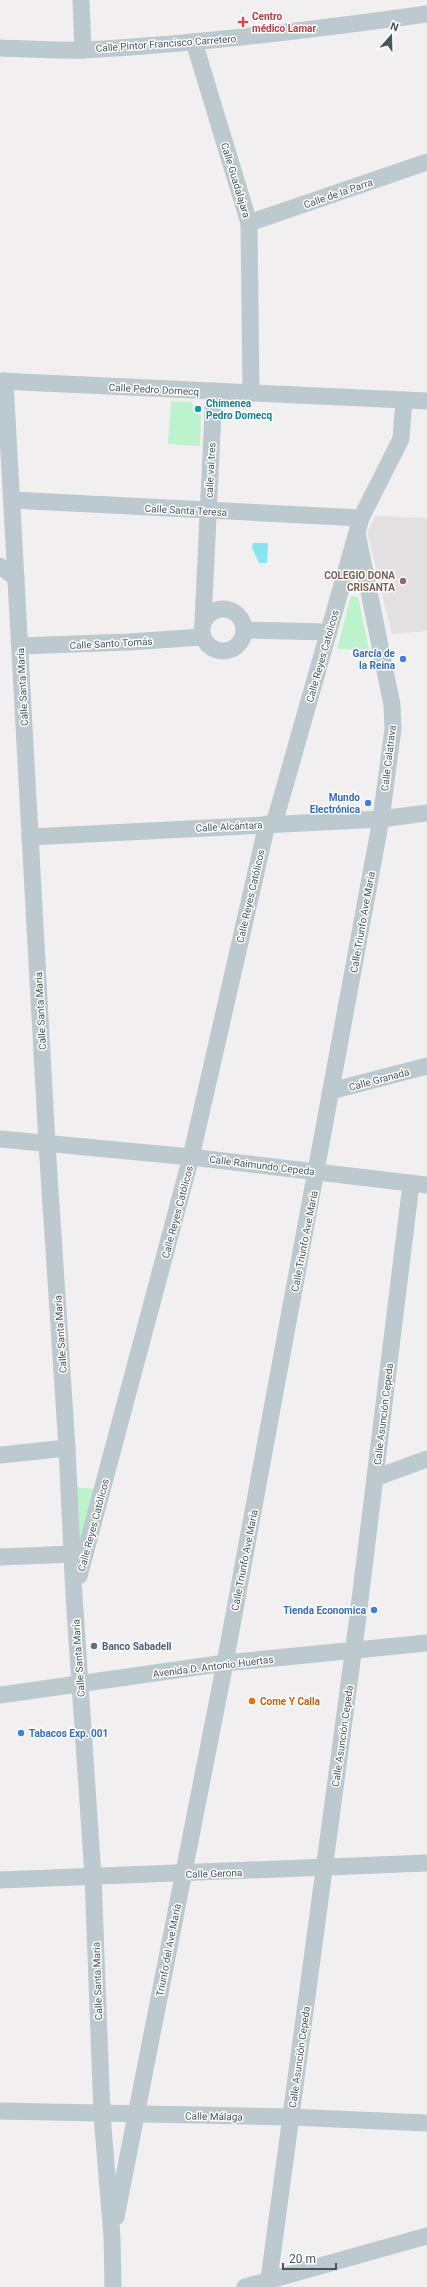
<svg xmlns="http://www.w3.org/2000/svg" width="427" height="2287" viewBox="0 0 427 2287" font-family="Roboto,sans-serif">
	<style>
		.education { fill: #e3e0e2 }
		.green { fill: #bcf2cc }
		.water { fill: #87e4f1 }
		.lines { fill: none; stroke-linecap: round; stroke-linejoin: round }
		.street { stroke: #bcc9cf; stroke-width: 17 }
		.health-dot { fill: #e0444e; stroke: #fff; stroke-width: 1.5 }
		.culture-dot { fill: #0f9aa8; stroke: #fff; stroke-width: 1.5 }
		.education-dot { fill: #8d6e63; stroke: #fff; stroke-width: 1.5 }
		.shop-dot { fill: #3f7fe0; stroke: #fff; stroke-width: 1.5 }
		.service-dot { fill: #5c6f8a; stroke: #fff; stroke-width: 1.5 }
		.food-dot { fill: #e8710a; stroke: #fff; stroke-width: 1.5 }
		.labels { text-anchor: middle; stroke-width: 3; stroke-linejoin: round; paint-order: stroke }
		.health-label { font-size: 10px; font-weight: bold; fill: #be3a42; stroke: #fff; text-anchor: start }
		.street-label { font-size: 10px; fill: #46555e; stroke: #fff }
		.culture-label { font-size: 10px; font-weight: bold; fill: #0d838f; stroke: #fff; text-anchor: start }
		.education-label { font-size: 10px; font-weight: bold; fill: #785e54; stroke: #fff; text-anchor: end }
		.shop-label { font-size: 10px; font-weight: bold; fill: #366cbe; stroke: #fff; text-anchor: end }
		.service-label { font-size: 10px; font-weight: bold; fill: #4e5e75; stroke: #fff; text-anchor: start }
		.food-label { font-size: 10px; font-weight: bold; fill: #c56008; stroke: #fff; text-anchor: start }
	</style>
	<rect width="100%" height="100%" fill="#f2eff0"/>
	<polygon class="education" points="375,516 427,518 427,631 392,634 367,532"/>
	<g class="green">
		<polygon points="171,401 192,402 194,412 201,415 200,446 168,444"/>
		<polygon points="351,596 358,597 369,650 337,649"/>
		<polygon points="74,1487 94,1489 79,1548"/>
	</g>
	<polygon class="water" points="253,543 268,543 267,563 259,563 252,548"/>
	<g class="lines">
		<g class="street">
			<polyline points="81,0 83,50"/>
			<polyline points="194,42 249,223 251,393"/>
			<path d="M0 48C28 49 57 51 85 50 199 44 313 30 427 14"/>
			<polyline points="249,223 427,162"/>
			<polyline points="0,381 427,401"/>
			<polyline points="5,381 47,1144 67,1448 74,1596 93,1876 102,2115 112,2237 113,2287"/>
			<polyline points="12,500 361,518"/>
			<polyline points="0,566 16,578"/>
			<circle cx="223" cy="630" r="21"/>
			<polyline points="203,621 214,391"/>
			<polyline points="244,630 329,632"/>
			<polyline points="20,646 129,642 202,637"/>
			<polyline points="274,824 361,518 401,439 404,400"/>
			<polyline points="30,837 381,819 427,813"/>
			<polyline points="331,1091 427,1066"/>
			<polyline points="0,1139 191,1157 427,1185"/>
			<polyline points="0,1455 67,1448"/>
			<polyline points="375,1478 427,1459"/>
			<polyline points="0,1557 73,1554"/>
			<polyline points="79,1576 191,1157 267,824"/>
			<polyline points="0,1695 225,1663 427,1643"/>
			<polyline points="0,1880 427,1863"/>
			<polyline points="0,2111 290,2117 427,2123"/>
			<polyline points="116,2217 225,1663 381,819 393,729 392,705 357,533"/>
			<polyline points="245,2287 427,2236"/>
			<polyline points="268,2287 357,1624 411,1184"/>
		</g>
	</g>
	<path class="health-dot" d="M241 16h4v4h4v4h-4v4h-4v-4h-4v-4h4z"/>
	<circle class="culture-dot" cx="198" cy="409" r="4"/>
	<circle class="education-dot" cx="403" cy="581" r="4"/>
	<g class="shop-dot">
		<circle cx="403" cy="659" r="4"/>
		<circle cx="368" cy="803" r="4"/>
		<circle cx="374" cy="1610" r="4"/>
		<circle cx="21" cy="1733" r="4"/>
	</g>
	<circle class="service-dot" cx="94" cy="1646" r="4"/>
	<circle class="food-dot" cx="252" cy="1701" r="4"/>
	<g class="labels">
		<g class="health-label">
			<text x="252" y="20">Centro<tspan x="252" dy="12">médico Lamar</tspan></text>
		</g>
		<g class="street-label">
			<text transform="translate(166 43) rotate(-4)" y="4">Calle Pintor Francisco Carretero</text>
			<text transform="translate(236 180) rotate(73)" y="4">Calle Guadalajara</text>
			<text transform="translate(338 193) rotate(-19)" y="4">Calle de la Parra</text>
			<text transform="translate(154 389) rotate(3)" y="4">Calle Pedro Domecq</text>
			<text transform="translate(210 470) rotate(-87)" y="4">calle val tres</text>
			<text transform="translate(186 510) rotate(3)" y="4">Calle Santa Teresa</text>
			<text transform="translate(111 643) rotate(-3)" y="4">Calle Santo Tomás</text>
			<text transform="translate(322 656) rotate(-74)" y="4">Calle Reyes Catolicos</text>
			<text transform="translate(22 687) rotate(-93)" y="4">Calle Santa María</text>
			<text transform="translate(388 758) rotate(-83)" y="4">Calle Calatrava</text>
			<text transform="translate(229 826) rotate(-3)" y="4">Calle Alcántara</text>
			<text transform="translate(250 896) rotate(-77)" y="4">Calle Reyes Católicos</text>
			<text transform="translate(362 922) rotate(-80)" y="4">Calle Triunfo Ave María</text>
			<text transform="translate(40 1011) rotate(-93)" y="4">Calle Santa María</text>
			<text transform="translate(379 1079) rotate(-15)" y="4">Calle Granada</text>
			<text transform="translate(262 1165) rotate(7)" y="4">Calle Raimundo Cepeda</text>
			<text transform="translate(177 1212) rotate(-75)" y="4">Calle Reyes Católicos</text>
			<text transform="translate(304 1241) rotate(-79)" y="4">Calle Triunfo Ave María</text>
			<text transform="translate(60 1334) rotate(-94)" y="4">Calle Santa María</text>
			<text transform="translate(383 1414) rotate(-83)" y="4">Calle Asunción Cepeda</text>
			<text transform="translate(93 1525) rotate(-75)" y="4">Calle Reyes Católicos</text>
			<text transform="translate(244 1560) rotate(-79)" y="4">Calle Triunfo Ave María</text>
			<text transform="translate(78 1658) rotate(-94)" y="4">Calle Santa María</text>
			<text transform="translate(213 1666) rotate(-7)" y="4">Avenida D. Antonio Huertas</text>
			<text transform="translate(342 1736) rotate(-82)" y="4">Calle Asunción Cepeda</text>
			<text transform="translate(214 1873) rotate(-2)" y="4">Calle Gerona</text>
			<text transform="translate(168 1950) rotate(-79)" y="4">Triunfo del Ave María</text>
			<text transform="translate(97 1981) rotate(-92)" y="4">Calle Santa María</text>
			<text transform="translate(299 2057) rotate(-82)" y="4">Calle Asunción Cepeda</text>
			<text transform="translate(214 2116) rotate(1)" y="4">Calle Málaga</text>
		</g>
		<g class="culture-label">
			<text x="206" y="407">Chimenea<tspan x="206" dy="12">Pedro Domecq</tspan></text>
		</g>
		<g class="education-label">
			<text x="395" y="579">COLEGIO DONA<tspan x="395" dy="12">CRISANTA</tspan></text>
		</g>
		<g class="shop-label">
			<text x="395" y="657">García de<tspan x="395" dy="12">la Reina</tspan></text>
			<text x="360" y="801">Mundo<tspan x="360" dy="12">Electrónica</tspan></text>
			<text x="366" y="1614">Tienda Economica</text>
			<text x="29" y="1737" text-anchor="start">Tabacos Exp. 001</text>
		</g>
		<g class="service-label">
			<text x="102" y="1650">Banco Sabadell</text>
		</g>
		<g class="food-label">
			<text x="260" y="1705">Come Y Calla</text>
		</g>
	</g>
	<g transform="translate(391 36) rotate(20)" stroke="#ffffff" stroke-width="3" paint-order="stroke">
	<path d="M0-3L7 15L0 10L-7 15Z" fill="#46555e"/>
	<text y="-6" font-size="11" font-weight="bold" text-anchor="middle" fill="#46555e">N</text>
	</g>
	<path d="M283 2263v6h53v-6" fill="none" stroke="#46555e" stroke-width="2"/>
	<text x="289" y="2263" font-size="12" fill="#46555e" stroke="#ffffff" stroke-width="3" paint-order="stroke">20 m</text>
</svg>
